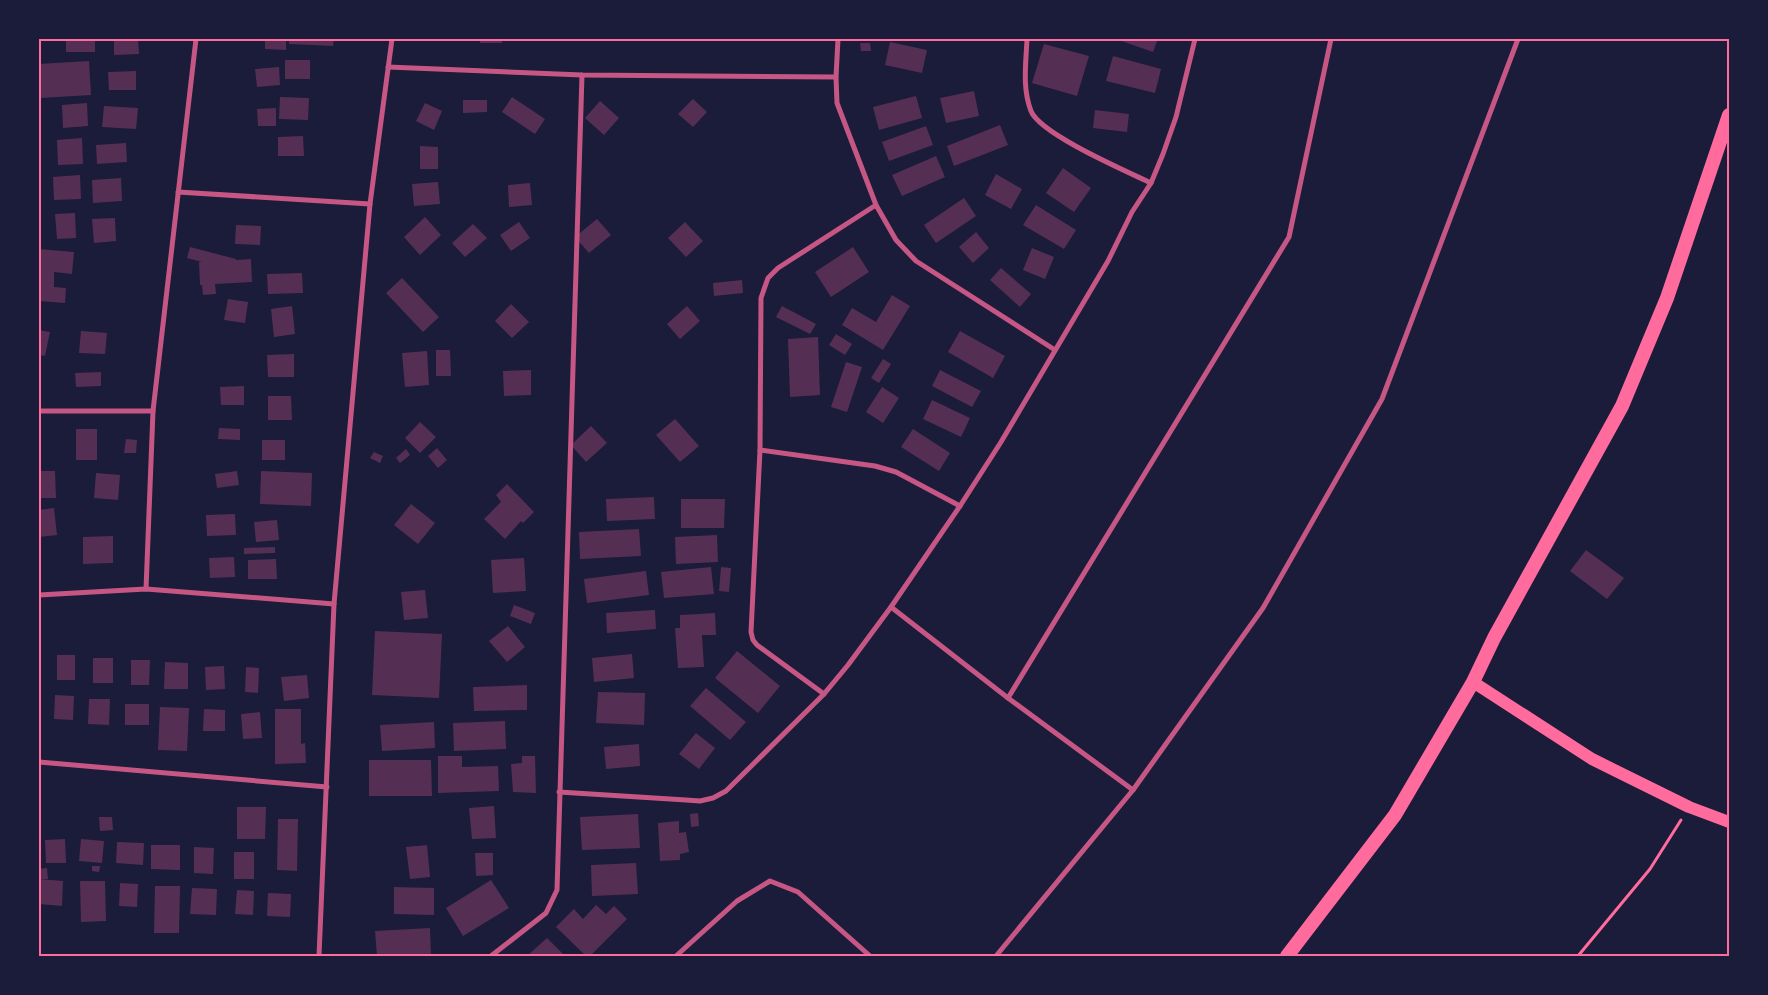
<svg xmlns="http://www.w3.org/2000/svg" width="1768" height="995" viewBox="0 0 1768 995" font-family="Barlow,sans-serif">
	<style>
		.building { fill: #542f53 }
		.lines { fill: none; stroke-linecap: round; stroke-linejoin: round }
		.path { stroke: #ff6b9d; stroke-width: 3 }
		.minor { stroke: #c65784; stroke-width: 5 }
		.primary { stroke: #ff6b9d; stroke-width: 12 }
		.trunk { stroke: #ff6b9d; stroke-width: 14 }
		.neatline { fill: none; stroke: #ff6b9d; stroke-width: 2 }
	</style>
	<rect width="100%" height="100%" fill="#1b1b3a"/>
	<g class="building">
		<rect x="66" y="39" width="29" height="13"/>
		<polygon points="114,39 138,39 139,54 114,55"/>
		<polygon points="265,39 286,39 286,50 265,49"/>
		<polygon points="289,39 334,39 333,46 289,44"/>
		<rect x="480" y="39" width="22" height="4"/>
		<polygon points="1116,39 1151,39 1157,41 1153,52"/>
		<polygon points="890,42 927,50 922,73 885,65"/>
		<polygon points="860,43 870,43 871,51 861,51"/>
		<polygon points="1044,44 1089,56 1077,96 1032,83"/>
		<polygon points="1113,56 1161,69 1155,93 1106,81"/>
		<rect x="285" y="60" width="25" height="19"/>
		<polygon points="89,61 91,95 40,98 39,64"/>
		<polygon points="279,67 280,85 257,87 255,69"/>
		<polygon points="136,71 136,90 109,90 108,72"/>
		<polygon points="974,91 979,116 946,123 940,98"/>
		<polygon points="916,96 922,118 879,130 873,107"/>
		<polygon points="280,97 309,98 308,120 279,119"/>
		<polygon points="512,97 545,119 535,134 502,112"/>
		<polygon points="693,99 707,112 693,127 678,114"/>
		<polygon points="463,100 487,100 487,112 463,113"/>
		<polygon points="600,101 619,118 604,135 585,118"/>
		<polygon points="87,103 88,126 63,128 62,105"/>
		<polygon points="425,103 442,111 434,130 416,121"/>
		<polygon points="104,106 138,108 136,129 102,127"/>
		<polygon points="276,108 276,126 258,126 257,109"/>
		<polygon points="1095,110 1129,114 1127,132 1093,128"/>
		<polygon points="1000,125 1008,145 954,166 947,146"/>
		<polygon points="926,126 933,145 889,161 882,142"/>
		<polygon points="303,136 304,156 278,156 278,137"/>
		<polygon points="82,138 83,164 58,165 57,140"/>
		<polygon points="126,143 127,162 97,164 96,145"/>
		<polygon points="420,146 438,147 438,169 420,169"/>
		<polygon points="936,156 945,177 902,196 892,175"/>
		<polygon points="1063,168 1091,188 1074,212 1046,193"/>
		<polygon points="996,174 1022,189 1011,209 985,195"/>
		<polygon points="80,175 81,199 54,200 53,177"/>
		<polygon points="121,178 122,201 93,203 92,180"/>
		<polygon points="438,182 440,204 414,206 412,184"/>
		<polygon points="530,183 532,205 509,207 508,185"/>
		<polygon points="964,198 976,216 936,243 924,225"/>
		<polygon points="1036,205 1076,230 1064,249 1023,225"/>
		<polygon points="75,213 76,238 57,239 55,214"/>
		<polygon points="425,217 441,235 420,255 404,237"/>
		<polygon points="115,218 116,241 94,243 92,219"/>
		<polygon points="597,219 611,235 589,253 575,237"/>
		<polygon points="519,222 530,238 511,251 500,235"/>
		<polygon points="685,222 703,241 686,257 668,238"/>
		<polygon points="473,224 487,238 465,257 452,243"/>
		<polygon points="236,225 261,226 260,245 235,244"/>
		<polygon points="976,232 989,248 973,263 959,247"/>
		<polygon points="190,247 236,259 236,260 251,259 252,282 215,284 216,294 203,295 202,285 200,285 199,262 202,262 187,258"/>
		<polygon points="853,247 869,272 831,297 815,272"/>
		<polygon points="1032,248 1054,257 1045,279 1023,270"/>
		<polygon points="39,249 74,252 72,274 54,272 54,287 66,288 65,303 39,301"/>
		<polygon points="1001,268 1031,294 1020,307 990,280"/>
		<polygon points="302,273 303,293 268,294 267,274"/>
		<polygon points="402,278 439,317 423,332 386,293"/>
		<polygon points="742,280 743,293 714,296 713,283"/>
		<polygon points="892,295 910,306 883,350 842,325 852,308 876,322"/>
		<polygon points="228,299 248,302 245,323 224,320"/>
		<polygon points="511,304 529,322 512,338 495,321"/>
		<polygon points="292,306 295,334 274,337 271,309"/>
		<polygon points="687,306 700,321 680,339 667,324"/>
		<polygon points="782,306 816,324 810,334 776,317"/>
		<polygon points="39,330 50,332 45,356 39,355"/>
		<polygon points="81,331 107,333 105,354 79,353"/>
		<polygon points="960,331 1005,356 993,378 948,352"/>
		<polygon points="836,334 852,344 845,355 829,345"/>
		<polygon points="818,337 820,395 790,397 788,339"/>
		<polygon points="436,350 450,350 451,376 436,376"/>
		<polygon points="427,351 429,385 405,387 402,353"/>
		<polygon points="294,354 294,377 268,377 267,355"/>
		<polygon points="883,359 891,364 879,383 871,378"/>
		<polygon points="846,362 862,367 847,412 831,407"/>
		<polygon points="531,370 531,395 504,396 503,371"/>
		<polygon points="940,370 981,391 972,407 932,386"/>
		<polygon points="101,372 101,386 76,387 75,373"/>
		<polygon points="244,386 244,405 221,405 220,387"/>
		<polygon points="882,387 899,398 883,423 866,412"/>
		<polygon points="268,396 291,396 292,420 268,420"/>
		<polygon points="932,400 970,418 961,437 923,419"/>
		<polygon points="675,419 699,446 680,462 656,435"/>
		<polygon points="420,422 436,437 420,453 405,438"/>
		<polygon points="591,426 607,443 586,462 571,445"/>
		<polygon points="219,428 240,429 240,440 218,439"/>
		<rect x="76" y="429" width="21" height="31"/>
		<polygon points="913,429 950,453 939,471 901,447"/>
		<polygon points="126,439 137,440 136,453 124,453"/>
		<rect x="262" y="440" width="23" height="20"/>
		<polygon points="437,448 447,460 438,468 428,456"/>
		<polygon points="406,449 410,455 400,463 396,458"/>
		<polygon points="374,452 383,456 380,463 370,458"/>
		<polygon points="39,471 55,471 56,498 39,498"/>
		<polygon points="237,471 239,485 217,488 215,474"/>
		<polygon points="261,471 312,473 311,506 260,504"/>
		<polygon points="96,473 120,475 118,500 94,498"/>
		<polygon points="507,484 534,512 523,523 521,521 505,539 484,519 501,502 496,495"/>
		<polygon points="654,497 655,519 607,521 606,499"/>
		<polygon points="681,499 725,499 724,528 681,528"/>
		<polygon points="411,504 435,523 418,544 394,525"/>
		<polygon points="54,508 57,535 39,537 39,510"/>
		<polygon points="235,514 236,535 207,536 206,515"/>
		<polygon points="277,520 279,540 256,542 254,522"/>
		<polygon points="639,529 641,556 580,559 579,532"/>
		<polygon points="717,535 718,562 676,564 675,537"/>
		<polygon points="113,536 113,563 83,564 83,537"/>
		<polygon points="275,547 275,553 244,554 244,548"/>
		<polygon points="1586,550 1624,578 1607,599 1570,571"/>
		<polygon points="234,557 235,577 210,578 209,558"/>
		<polygon points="524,558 526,591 493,593 491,560"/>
		<polygon points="276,559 277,579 248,579 248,560"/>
		<polygon points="711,567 714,594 664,598 661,572"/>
		<polygon points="721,567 731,568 729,592 719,591"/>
		<polygon points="646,571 649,595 587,603 584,579"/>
		<polygon points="425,590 428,618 404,620 401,592"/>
		<polygon points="514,605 535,613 531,624 510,616"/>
		<polygon points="655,610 656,629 607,633 606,613"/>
		<polygon points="715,613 716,635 702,635 704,667 678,668 675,628 680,628 680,615"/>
		<polygon points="508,626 525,647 507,662 489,641"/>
		<polygon points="375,631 442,634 439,698 372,695"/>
		<polygon points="737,651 780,686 758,713 715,678"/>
		<polygon points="632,654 634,678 594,682 592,658"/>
		<rect x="57" y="655" width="18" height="25"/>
		<rect x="93" y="658" width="20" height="25"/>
		<polygon points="131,660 150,660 149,685 131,685"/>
		<polygon points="165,662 188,663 188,689 164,689"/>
		<polygon points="224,666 225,689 206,690 205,667"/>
		<polygon points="246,667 259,668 258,693 245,692"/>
		<polygon points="307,675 309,698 284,701 281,677"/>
		<polygon points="527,685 527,710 474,711 473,687"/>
		<polygon points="706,688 746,722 730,740 690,706"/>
		<polygon points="598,692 645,693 644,725 596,723"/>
		<polygon points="55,695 74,696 73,720 54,719"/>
		<polygon points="89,699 110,699 109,725 88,724"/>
		<rect x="125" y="704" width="24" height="21"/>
		<polygon points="160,707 189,708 187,751 158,750"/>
		<polygon points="204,709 225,710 225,731 203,731"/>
		<polygon points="275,709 301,709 301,744 305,743 306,763 275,764"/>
		<polygon points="260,712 262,738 243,739 241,714"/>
		<polygon points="505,721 506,749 454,751 453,723"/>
		<polygon points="434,722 435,748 382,751 380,725"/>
		<polygon points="696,733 715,748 699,769 679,754"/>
		<polygon points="639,744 640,766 606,769 604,747"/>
		<polygon points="438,756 462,756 462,767 498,766 499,791 438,793"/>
		<polygon points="522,756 535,756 536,793 513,792 511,764 522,763"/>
		<polygon points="369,760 431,760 432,796 369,796"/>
		<polygon points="494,806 496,838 472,839 469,808"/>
		<polygon points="237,807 266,807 265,839 237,839"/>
		<polygon points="698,813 699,826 691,827 690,814"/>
		<polygon points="638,814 640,848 582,850 580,817"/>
		<polygon points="99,817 112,817 113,830 100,831"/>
		<polygon points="278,819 298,819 297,871 277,870"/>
		<polygon points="679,821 679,833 686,832 689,852 680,854 680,860 660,861 658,823"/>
		<polygon points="65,839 66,863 46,863 45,840"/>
		<polygon points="81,839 104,841 102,863 79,861"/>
		<polygon points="117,842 144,843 143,865 116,863"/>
		<polygon points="151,845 180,845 180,870 151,869"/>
		<polygon points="427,845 430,877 410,879 406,847"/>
		<polygon points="194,847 214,848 213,874 194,873"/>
		<rect x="234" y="852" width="20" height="27"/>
		<polygon points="475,853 493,853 493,875 476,876"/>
		<polygon points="636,863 638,894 592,896 591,865"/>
		<polygon points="92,866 100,866 99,872 92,871"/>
		<polygon points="47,868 48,879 39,879 63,881 62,906 39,904 39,869"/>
		<polygon points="491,880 509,908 463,936 446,908"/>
		<polygon points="80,881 105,881 106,921 81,922"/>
		<polygon points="120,883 138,884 137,907 119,906"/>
		<polygon points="155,886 180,886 179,933 154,933"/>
		<polygon points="394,887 434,888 434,915 394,914"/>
		<polygon points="192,888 217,889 216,915 190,914"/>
		<polygon points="237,890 254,891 253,915 235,914"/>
		<polygon points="268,893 291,894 290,917 267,916"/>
		<polygon points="596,905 606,914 614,906 627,919 590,956 586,956 556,927 574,909 583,919"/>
		<polygon points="430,928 431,956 377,956 375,931"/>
		<polygon points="547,938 565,956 527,956"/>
	</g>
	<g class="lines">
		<polyline class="path" points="1578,956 1650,869 1681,820"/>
		<g class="minor">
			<polyline points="838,39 836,77 837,103 876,205 896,240 916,261 1055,350"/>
			<path d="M1027 39C1026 63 1022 88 1031 111 1040 134 1126 171 1151 183"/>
			<polyline points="388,67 582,75 836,77"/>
			<polyline points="178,192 370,204"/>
			<polyline points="39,411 153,411"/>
			<polyline points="760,450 875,466 896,472 960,506"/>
			<polyline points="146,589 153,411 196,39"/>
			<polyline points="39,595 146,589 334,604"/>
			<polyline points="891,607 1008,698 1133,790"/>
			<polyline points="824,694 757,645 753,640 751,632 760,450 761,298 768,278 778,268 876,205"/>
			<polyline points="1008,698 1289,237 1331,39"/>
			<polyline points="39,762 327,787"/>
			<polyline points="559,792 686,800 700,801 713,798 726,791 824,694 848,665 891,607 960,506 1001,442 1108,261 1132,212 1151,183 1163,154 1176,117 1195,39"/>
			<polyline points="319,956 334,604 370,204 392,39"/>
			<polyline points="491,956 546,913 557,890 582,75"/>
			<polyline points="676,956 737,901 770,881 798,892 870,956"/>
			<polyline points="996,956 1133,790 1263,608 1382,399 1518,39"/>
		</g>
		<polyline class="primary" points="1473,682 1592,759 1689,807 1729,822"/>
		<polyline class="trunk" points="1287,956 1395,815 1473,682 1494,638 1622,406 1667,298 1729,115"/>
	</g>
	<rect width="1768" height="995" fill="none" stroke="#1b1b3a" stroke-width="80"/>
	<rect x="40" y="40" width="1688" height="915" class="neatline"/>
</svg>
